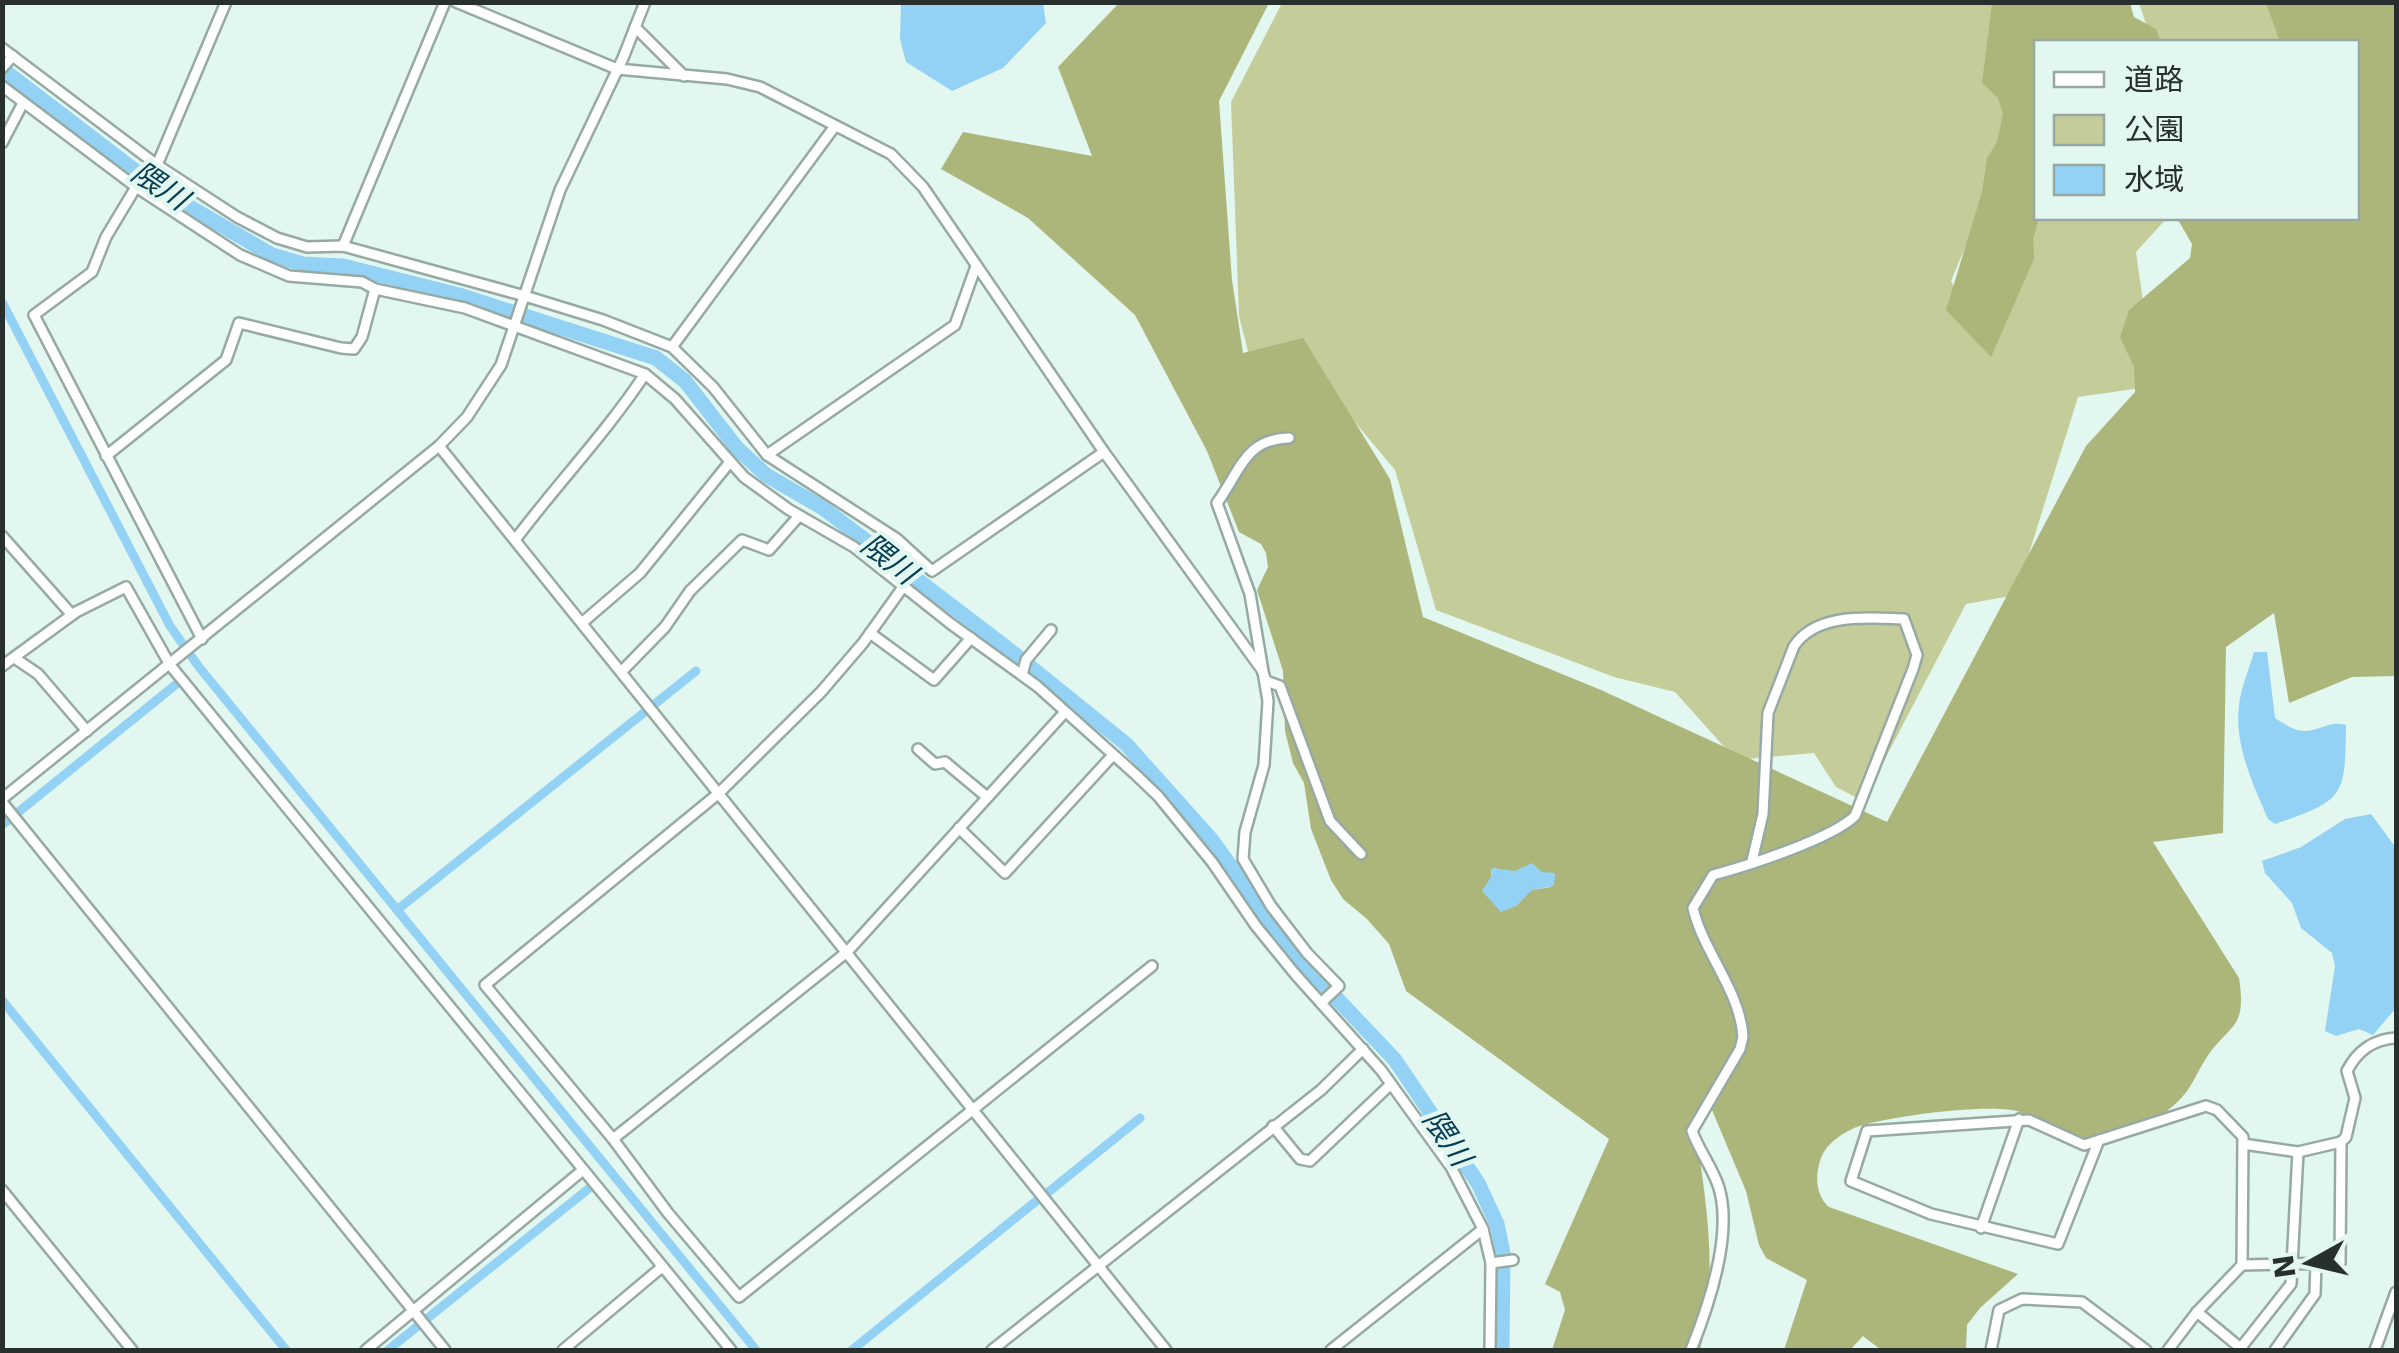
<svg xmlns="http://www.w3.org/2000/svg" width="2399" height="1353" viewBox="0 0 2399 1353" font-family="'DejaVu Sans','Noto Sans JP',sans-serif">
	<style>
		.green { fill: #c4cd9a }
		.forest { fill: #acb67b; fill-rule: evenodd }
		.water { fill: #93d2f4 }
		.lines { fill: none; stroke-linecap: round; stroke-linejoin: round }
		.canal { stroke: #93d2f4; stroke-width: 9 }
		.river { stroke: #93d2f4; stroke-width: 15 }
		.minor-casing { stroke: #96aaa3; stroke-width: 14 }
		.minor { stroke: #fff; stroke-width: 9 }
		.labels { text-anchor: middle; stroke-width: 9; stroke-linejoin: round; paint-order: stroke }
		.water-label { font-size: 30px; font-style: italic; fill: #073e54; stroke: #e2f7f0 }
	</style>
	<rect width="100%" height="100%" fill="#e2f7f0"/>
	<g class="green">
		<polygon points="1282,3 2044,3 1999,34 2025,104 1951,281 1985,342 2036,218 2167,218 2136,252 2155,386 2078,397 2016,595 1966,604 1863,801 1836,787 1814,753 1736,760 1675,692 1614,677 1436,610 1395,470 1298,354 1251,363 1239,316 1231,102"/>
		<polygon points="2139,3 2268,3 2289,42 2152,42"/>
	</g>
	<g class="forest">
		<path d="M1119 3H1269L1219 101 1232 280 1243 353 1303 338 1390 479 1423 617 1601 690 1887 822 2086 446 2135 392 2134 367 2120 337 2129 310 2190 258 2192 244 2177 218H2356V42H2280L2266 3H2396V676L2352 677 2289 703 2274 613 2226 647 2223 833 2153 842 2239 978C2247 1030 2230 1023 2207 1057 2198 1070 2193 1085 2183 1096 2166 1116 2136 1131 2111 1138 2099 1141 2070 1142 2058 1138 2044 1133 2034 1118 2020 1112 1994 1102 1881 1117 1854 1128 1841 1134 1826 1144 1821 1158 1815 1174 1815 1195 1829 1207L2018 1274 1980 1308 1967 1325 1966 1350H1881L1863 1336 1850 1350H1784L1807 1280 1766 1258 1759 1245 1746 1191 1712 1110 1695 1126C1706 1201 1719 1276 1700 1350H1552L1565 1310 1560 1292 1545 1284 1609 1139 1406 991 1389 944 1367 919 1343 899 1331 880 1311 829 1304 783 1293 763 1285 731 1283 671 1257 590 1268 567 1266 553 1261 544 1239 532 1207 451 1135 315 1028 218 941 169 963 132 1092 156 1058 67ZM1495 868C1510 875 1527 869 1542 872L1551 887 1531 890 1516 906 1491 877V871Z"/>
		<polygon points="1992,3 2130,3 2134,17 2156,29 2161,42 2036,42 2036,218 2039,218 2033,240 2034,259 1991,357 1946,310 1982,192 1987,158 1997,142 2003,114 1998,98 1982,83"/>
	</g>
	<g class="water">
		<polygon points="901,3 1043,3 1046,23 1003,68 952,91 906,62 900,39"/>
		<path d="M2254 652H2267L2275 718C2282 722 2290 728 2297 730 2315 735 2328 719 2346 725 2345 797 2345 800 2275 824L2268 819C2253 784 2234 745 2239 705 2241 688 2249 669 2254 652Z"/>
		<polygon points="2371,814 2396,848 2396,1008 2373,1035 2359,1029 2336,1036 2325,1031 2335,966 2332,953 2301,928 2292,903 2265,873 2262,861 2301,847 2345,819"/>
		<polygon points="1532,863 1542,872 1555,873 1554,886 1532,890 1516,906 1501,912 1482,891 1491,877 1492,868 1515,871"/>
	</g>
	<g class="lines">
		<g class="canal">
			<polyline points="2,302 170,626 199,667 756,1350"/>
			<polyline points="16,814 179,682"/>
			<polyline points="2,825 10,819"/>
			<polyline points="397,910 696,671"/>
			<polyline points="2,1000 286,1350"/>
			<polyline points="1046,1194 1140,1118"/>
			<polyline points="388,1350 592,1186"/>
			<polyline points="852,1350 1040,1198"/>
		</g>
		<polyline class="river" points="2,69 159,189 272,255 303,264 343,266 459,295 656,358 685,381 737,448 766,475 823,508 1003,645 1126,744 1211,839 1291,950 1395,1060 1478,1183 1497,1224 1503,1253 1502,1350"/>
		<g class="minor-casing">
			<g id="minor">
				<polyline points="456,2 617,69 727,79 760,87 891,154 923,187 1104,452 1262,670 1266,681 1280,686 1330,821 1361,854"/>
				<polyline points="635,27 684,76"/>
				<polyline points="2,48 157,165 237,217 277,238 307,247 343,246 525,296 603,320 672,347 713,387 767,455 897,539 932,571 1104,452"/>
				<polyline points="2,68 13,56"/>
				<polyline points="2,86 136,187 240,255 289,276 362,282 375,289 465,308 645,374 675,399 744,477 788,509 854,547 951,624 1037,686 1135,774 1158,796 1212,862 1256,926 1295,974 1381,1070 1451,1167 1483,1229 1491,1263 1490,1350"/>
				<polyline points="2,143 23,103"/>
				<polyline points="157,165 226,2"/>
				<polyline points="136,187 106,237 92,272 34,315 202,639"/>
				<polyline points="343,246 445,2"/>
				<polyline points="672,347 835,126"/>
				<path d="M1289 438C1245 439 1241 470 1217 503L1250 594 1268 701 1264 765 1245 832 1243 859 1271 906 1307 953 1339 986 1321 1003"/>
				<polyline points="439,446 1166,1350"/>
				<polyline points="767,455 955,325 976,266"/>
				<polyline points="106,456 226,360 239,323 341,348 354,349 362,337 375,289"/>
				<polyline points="2,536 72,615"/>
				<path d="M515 540C557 484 606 433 645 374"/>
				<polyline points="903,587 863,643 821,692 719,793 485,985 613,1139 668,1213 739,1297 1152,966"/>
				<polyline points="583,622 640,573 730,462"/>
				<polyline points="870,633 934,680 971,638"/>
				<polyline points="16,659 38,674 87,731"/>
				<polyline points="2,666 76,612 126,587 170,665 731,1350"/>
				<polyline points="624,669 665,627 690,591 742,540 769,550 799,516"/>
				<polyline points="1022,675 1026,660 1051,630"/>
				<polyline points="918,749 935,764 945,762 987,797"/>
				<polyline points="2,799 439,446 467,417 501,365 560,190 623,58 645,2"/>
				<polyline points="2,802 445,1350"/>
				<polyline points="959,828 1005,873 1113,755"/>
				<polyline points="1273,1126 1300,1159 1310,1161 1391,1084"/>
				<polyline points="613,1139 847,952 1065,712"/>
				<polyline points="2099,1140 2058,1244 1931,1214 1851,1181 1867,1131 2029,1120 2084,1145 2206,1106 2217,1110 2243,1137 2242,1265"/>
				<polyline points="2243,1144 2298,1152 2341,1142"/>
				<polyline points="2,1190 132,1350"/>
				<polyline points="1981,1228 2019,1119"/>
				<polyline points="1491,1263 1513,1260"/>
				<polyline points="2197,1312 2243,1350"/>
				<polyline points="366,1350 583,1170"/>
				<polyline points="563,1350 662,1267"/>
				<polyline points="992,1350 1321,1090 1363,1049"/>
				<polyline points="1331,1350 1483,1229"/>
				<path d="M1691 1350C1709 1305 1733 1235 1719 1188 1713 1168 1699 1151 1692 1131L1740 1049 1743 1037C1740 990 1703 952 1693 908L1713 875C1747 866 1831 839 1855 816L1913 669 1917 655 1904 619C1868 618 1817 612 1794 646L1768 713 1763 814 1752 861"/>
				<polyline points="1991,1350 1999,1310 2022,1299 2082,1302 2146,1350"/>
				<path d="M2168 1350 2197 1312 2242 1265 2340 1263 2341 1142 2346 1137 2355 1098 2347 1071C2357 1051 2374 1039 2396 1038"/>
				<polyline points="2239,1350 2291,1284 2298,1152"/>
				<polyline points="2275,1350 2315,1294 2316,1263"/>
				<polyline points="2375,1350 2396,1292"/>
			</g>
		</g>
		<use href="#minor" class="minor"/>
	</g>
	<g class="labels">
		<g class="water-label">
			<text transform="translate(160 186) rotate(34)" y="10">隈川</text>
			<text transform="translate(889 559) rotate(38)" y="10">隈川</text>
			<text transform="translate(1447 1138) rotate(56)" y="10">隈川</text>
		</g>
	</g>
	<rect width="2399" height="1353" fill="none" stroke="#28302d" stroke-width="10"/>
	<rect x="2034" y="40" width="325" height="180" fill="#e2f7f0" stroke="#98a7a2" stroke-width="2.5"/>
	<rect x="2054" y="72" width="50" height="15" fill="#ffffff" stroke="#98a7a2" stroke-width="2.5"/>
	<text x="2124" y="90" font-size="30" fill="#28302d">道路</text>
	<rect x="2054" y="115" width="50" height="30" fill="#c4cd9a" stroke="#98a7a2" stroke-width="2.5"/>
	<text x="2124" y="140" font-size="30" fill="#28302d">公園</text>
	<rect x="2054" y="165" width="50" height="30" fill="#93d2f4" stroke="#98a7a2" stroke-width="2.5"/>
	<text x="2124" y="190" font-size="30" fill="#28302d">水域</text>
	<g transform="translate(2309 1263) rotate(262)" stroke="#e2f7f0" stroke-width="8" paint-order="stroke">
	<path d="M0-8L18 38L0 25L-18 38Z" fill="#28302d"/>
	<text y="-15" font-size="28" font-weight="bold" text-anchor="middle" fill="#28302d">N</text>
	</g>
</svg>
